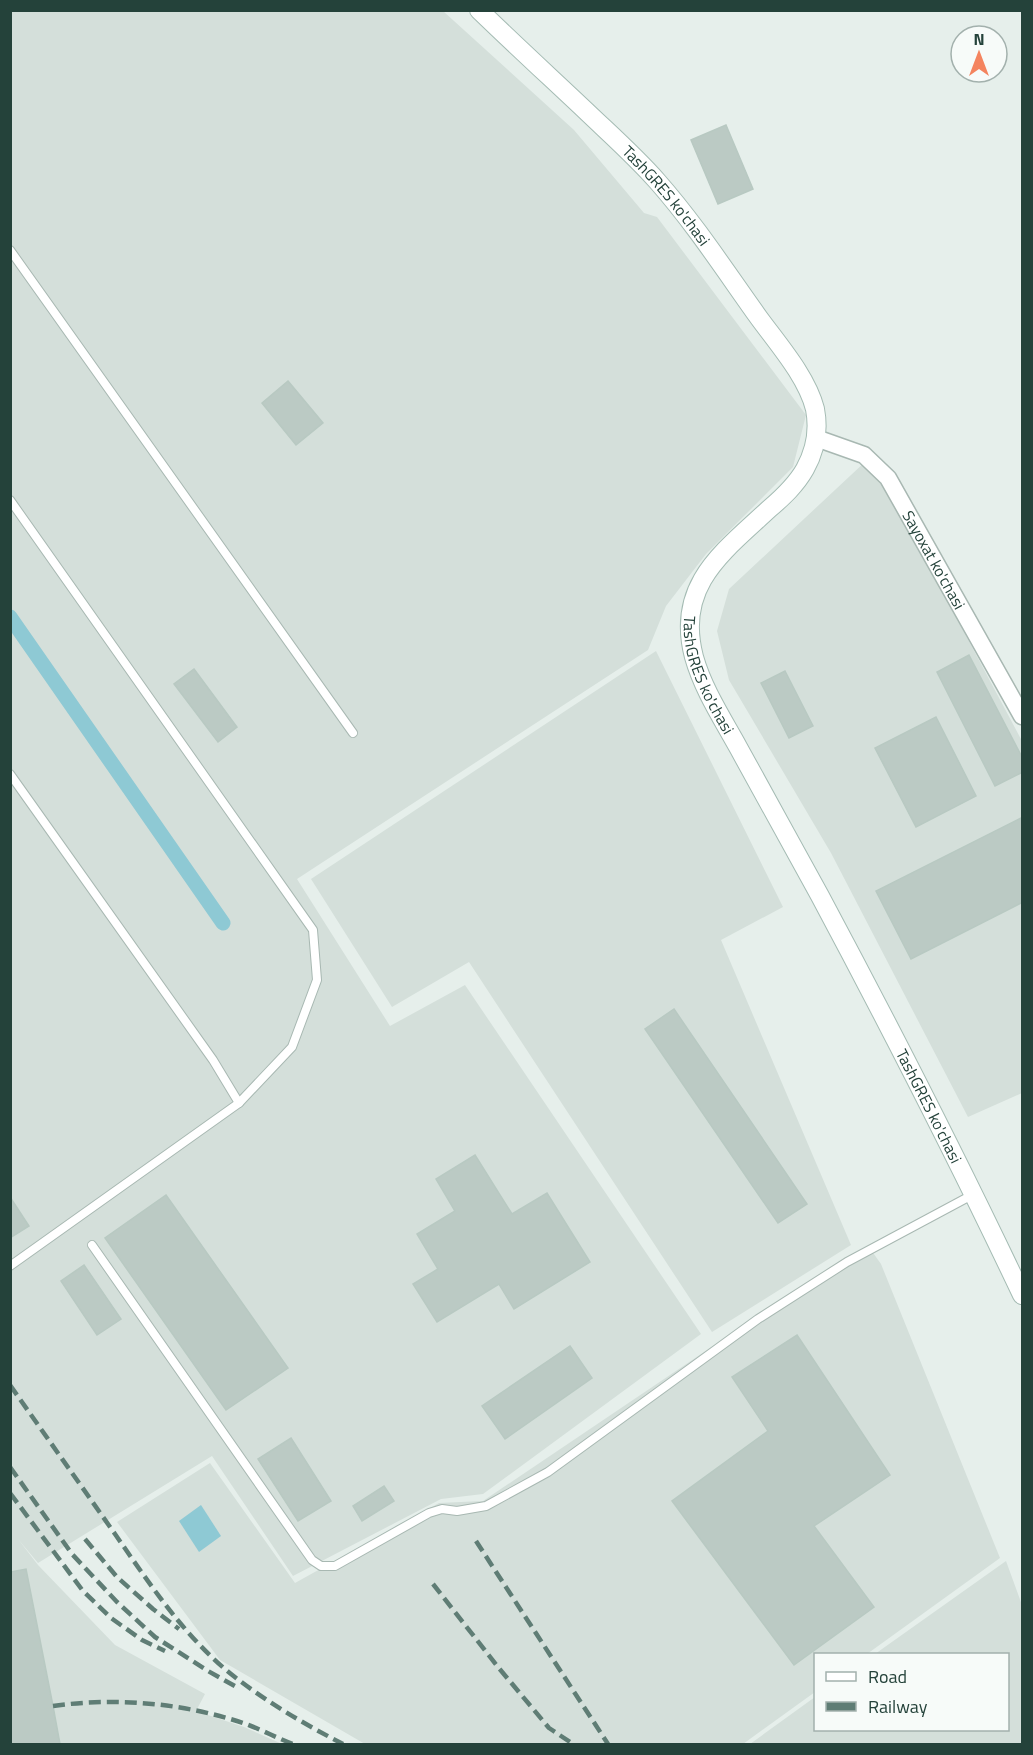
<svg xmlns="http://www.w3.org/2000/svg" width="1033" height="1755" viewBox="0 0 1033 1755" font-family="'Titillium Web',sans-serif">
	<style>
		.built { fill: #d4dfda }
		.water { fill: #8ec9d4 }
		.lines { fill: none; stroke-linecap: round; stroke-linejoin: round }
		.canal { stroke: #8ec9d4; stroke-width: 15 }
		.building { fill: #bbcac4; stroke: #b8c9c2; stroke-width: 1.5 }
		.lane-casing { stroke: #a8b8b2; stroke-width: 10 }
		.street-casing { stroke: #a8b8b2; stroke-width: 19 }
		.secondary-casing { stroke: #a4bbb3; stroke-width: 20 }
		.lane { stroke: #fff; stroke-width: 8 }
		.street { stroke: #fff; stroke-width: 16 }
		.secondary { stroke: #fff; stroke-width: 18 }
		.rail { stroke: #5f7d75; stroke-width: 4.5; stroke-dasharray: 12 6; stroke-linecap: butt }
		.labels { text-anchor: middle; stroke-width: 5; stroke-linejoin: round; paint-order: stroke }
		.street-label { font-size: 16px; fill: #24423a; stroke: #f7fbf9 }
	</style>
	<rect width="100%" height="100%" fill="#e6efeb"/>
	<g class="built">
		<polygon points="11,11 443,11 574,130 644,213 657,217 806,415 793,467 706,554 666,606 648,650 297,879 390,1026 465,985 701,1334 483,1494 441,1499 293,1576 212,1456 38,1563 18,1539 38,1565 115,1645 205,1694 196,1711 244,1727 282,1744 11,1744"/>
		<polygon points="866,461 887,487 1022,741 1022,1093 968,1117 831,853 729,680 717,631 729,589"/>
		<polygon points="656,651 783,907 721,940 851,1245 712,1332 469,962 392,1007 311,879"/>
		<polygon points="871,1250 881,1264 1000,1558 867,1654 816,1654 815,1692 743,1744 365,1744 220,1660 117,1522 210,1463 295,1583 439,1503 483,1501 710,1348"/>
		<polygon points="1006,1561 1022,1605 1022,1744 750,1744 815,1697 816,1730 1008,1730 1008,1654 875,1654"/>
	</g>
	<polygon class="water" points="201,1505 221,1536 199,1552 179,1521"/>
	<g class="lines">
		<polyline class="canal" points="10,617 223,923"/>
	</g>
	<g class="building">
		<polygon points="726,125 753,189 718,204 691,140"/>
		<polygon points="288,381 323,423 296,445 262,403"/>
		<polygon points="969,655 1023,759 1023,772 995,786 937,672"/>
		<polygon points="194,669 237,727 218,742 174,684"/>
		<polygon points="785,671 813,726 789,738 761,683"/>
		<polygon points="936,717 976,796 916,827 875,748"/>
		<polygon points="1023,817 1023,902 911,959 876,891"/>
		<polygon points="674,1009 807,1204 778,1223 645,1029"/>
		<polygon points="475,1155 512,1214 547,1193 590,1262 514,1309 499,1284 437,1322 413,1284 438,1269 417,1234 455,1211 436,1179"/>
		<polygon points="166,1195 288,1368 226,1410 105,1238"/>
		<polygon points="10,1197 29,1226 10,1238"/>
		<polygon points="84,1265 121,1319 97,1335 61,1281"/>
		<polygon points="797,1335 890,1475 814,1526 874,1607 794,1665 672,1501 768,1431 732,1377"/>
		<polygon points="570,1346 592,1378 505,1439 482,1406"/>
		<polygon points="291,1438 331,1501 298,1521 258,1459"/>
		<polygon points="384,1486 394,1501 362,1521 353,1506"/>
		<polygon points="26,1569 53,1706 60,1744 10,1744 10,1572"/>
	</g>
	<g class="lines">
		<g class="lane-casing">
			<g id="lane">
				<polyline points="10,250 353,733"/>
				<polyline points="10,500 313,930 317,980 292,1047 239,1103 10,1266"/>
				<polyline points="10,774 213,1060 239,1103"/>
				<polyline points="92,1245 312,1560 321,1566 335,1566 429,1513 442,1509 457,1511 486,1506 548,1472 758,1319 847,1262 974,1194"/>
			</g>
		</g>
		<g class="street-casing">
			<g id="street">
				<path id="s1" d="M816 438 864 455 888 478 1022 716"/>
			</g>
		</g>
		<g class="secondary-casing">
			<g id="secondary">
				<path id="s2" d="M479 10C514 44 550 77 586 111 610 134 635 156 657 181 695 224 726 272 759 318 778 344 807 377 815 409 819 430 815 451 805 469 796 485 783 497 769 509 723 552 675 585 694 657 703 689 722 718 738 747 765 797 793 846 820 896 890 1027 958 1160 1022 1295"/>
			</g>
		</g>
		<use href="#lane" class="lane"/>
		<use href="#street" class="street"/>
		<use href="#secondary" class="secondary"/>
		<g class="rail">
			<path d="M10 1385C45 1435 80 1484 115 1534 149 1583 184 1636 231 1674 265 1701 304 1724 343 1744"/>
			<polyline points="10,1467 72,1554 117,1602 155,1637 208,1671 240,1689"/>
			<polyline points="10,1493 83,1591 111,1618 142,1640 165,1651"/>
			<polyline points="85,1539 117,1577 153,1609 179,1629"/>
			<polyline points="476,1541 608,1744"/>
			<polyline points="433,1584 498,1667 549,1728 573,1744"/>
			<path d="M53 1706C116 1697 185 1703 246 1724 262 1730 277 1738 293 1744"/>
		</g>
	</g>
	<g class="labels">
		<g class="street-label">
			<text dy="6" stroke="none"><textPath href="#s2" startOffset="264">TashGRES ko'chasi</textPath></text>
			<text dy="6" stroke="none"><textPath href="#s1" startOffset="178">Sayoxat ko'chasi</textPath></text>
			<text dy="6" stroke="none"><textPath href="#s2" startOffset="840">TashGRES ko'chasi</textPath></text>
			<text dy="6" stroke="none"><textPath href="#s2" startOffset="1326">TashGRES ko'chasi</textPath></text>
		</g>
	</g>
	<rect width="1033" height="1755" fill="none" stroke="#24423a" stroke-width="24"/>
	<rect x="814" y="1653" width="195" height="78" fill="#f7fbf9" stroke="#a3b1ad" stroke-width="1.5"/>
	<rect x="826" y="1672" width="30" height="9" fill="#ffffff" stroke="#a3b1ad" stroke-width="1.5"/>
	<text x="868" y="1683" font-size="18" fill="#24423a">Road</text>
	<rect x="826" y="1702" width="30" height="9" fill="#5f7d75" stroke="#a3b1ad" stroke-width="1.5"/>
	<text x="868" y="1713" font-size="18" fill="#24423a">Railway</text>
	<g transform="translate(979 54)"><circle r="28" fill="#f7fbf9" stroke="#a3b1ad" stroke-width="1.5"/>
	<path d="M0-4.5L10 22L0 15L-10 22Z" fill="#f4845f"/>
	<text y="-9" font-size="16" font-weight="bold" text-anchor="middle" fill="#24423a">N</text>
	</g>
</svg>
